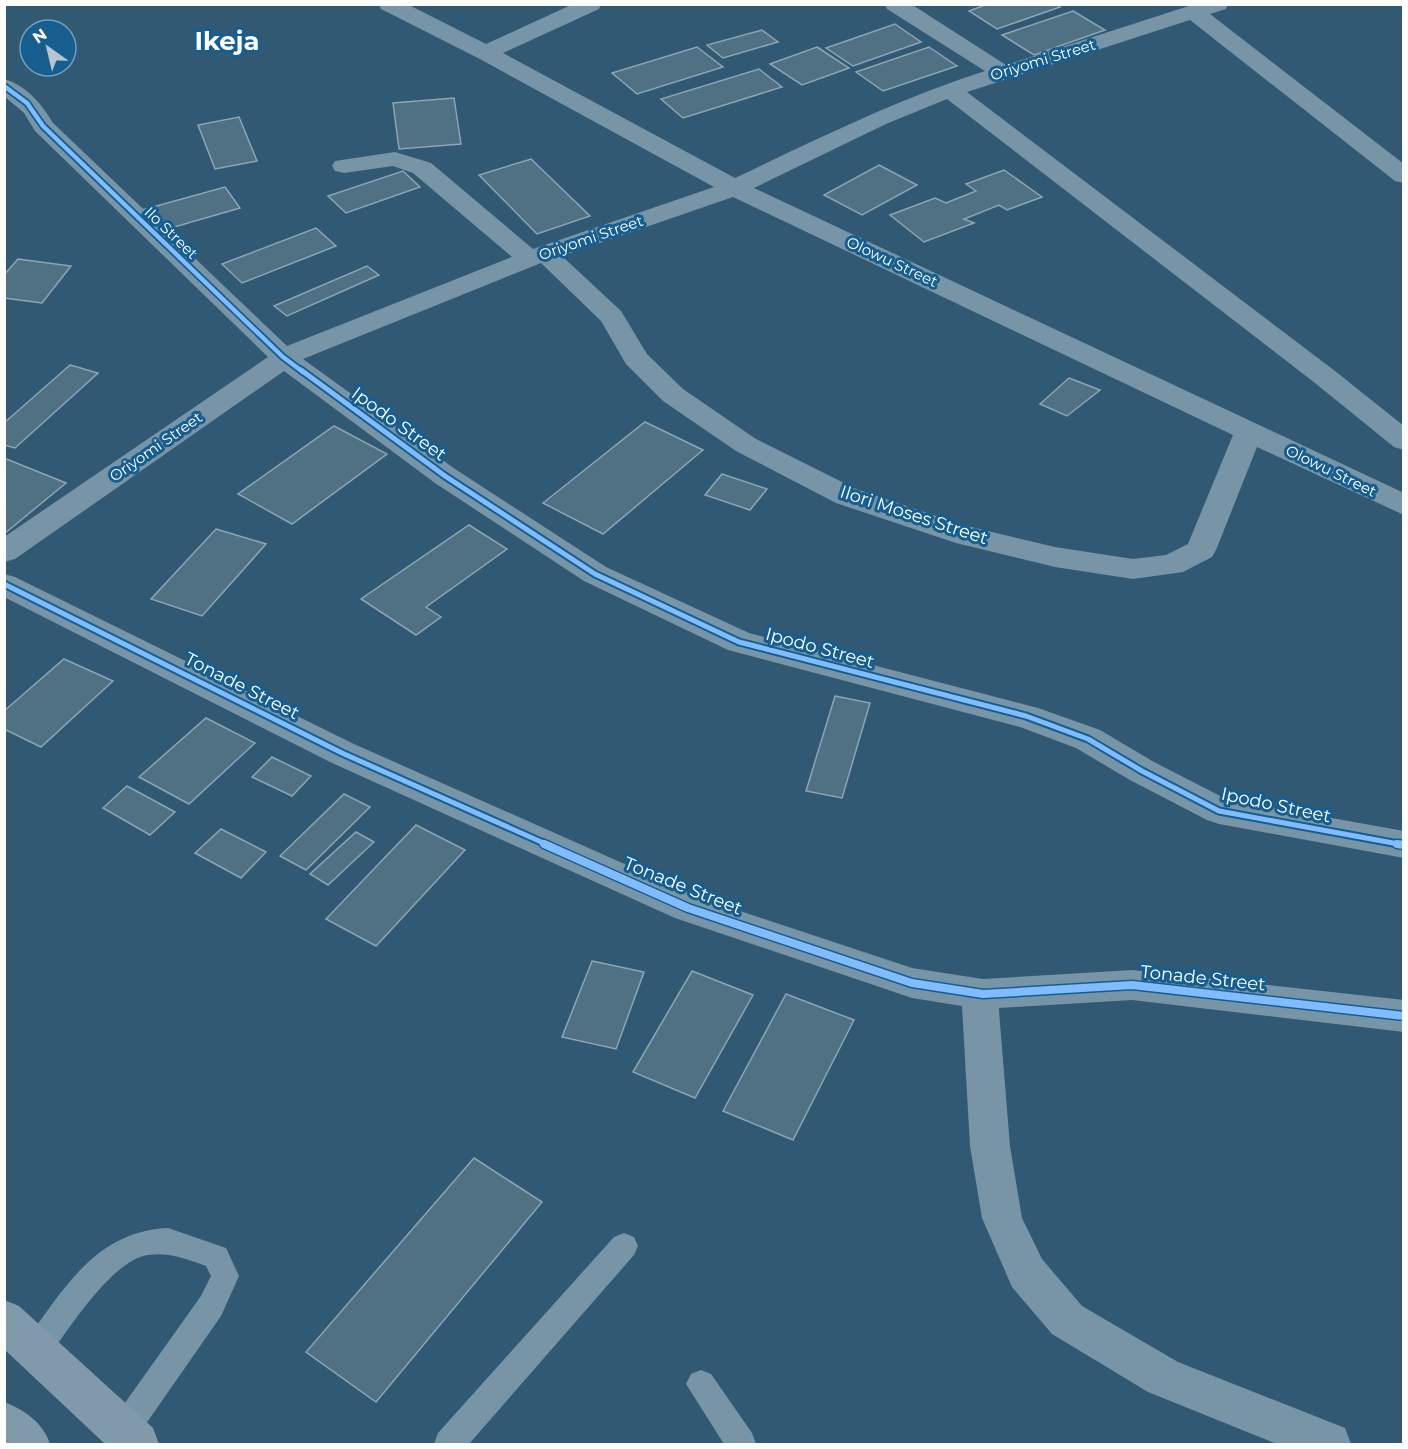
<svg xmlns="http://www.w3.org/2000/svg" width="1408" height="1449" viewBox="0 0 1408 1449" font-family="Montserrat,sans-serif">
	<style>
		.building { fill: #507084; stroke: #8da5b5; stroke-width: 1.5 }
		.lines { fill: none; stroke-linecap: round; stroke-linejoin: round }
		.service { fill: #7895a7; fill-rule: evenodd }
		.minor { fill: #7895a7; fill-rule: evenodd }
		.secondary { fill: #809aab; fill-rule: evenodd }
		.cycleway-far2-casing { stroke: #165e8f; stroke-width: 8 }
		.cycleway-far1-casing { stroke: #165e8f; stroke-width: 9 }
		.cycleway-casing { stroke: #165e8f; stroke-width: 11 }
		.cycleway-far2 { stroke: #80bcff; stroke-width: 4.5 }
		.cycleway-far1 { stroke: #80bcff; stroke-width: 5 }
		.cycleway { stroke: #80bcff; stroke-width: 8 }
		.labels { text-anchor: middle; stroke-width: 6; stroke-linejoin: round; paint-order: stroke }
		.far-street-label { font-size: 15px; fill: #fff; stroke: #165e8f }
		.street-label { font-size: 18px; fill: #fff; stroke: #165e8f }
		.far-town-label { font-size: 26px; font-weight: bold; fill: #fff; stroke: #165e8f }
	</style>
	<rect width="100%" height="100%" fill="#315974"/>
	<g class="building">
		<polygon points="988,4 1056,4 1060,7 997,29 969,11"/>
		<polygon points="1073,11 1105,30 1034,55 1002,35"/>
		<polygon points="895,24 921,42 853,66 826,48"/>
		<polygon points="762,30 778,42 723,58 707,45"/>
		<polygon points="697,47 723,67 637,94 612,73"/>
		<polygon points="817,47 849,68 802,85 770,64"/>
		<polygon points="929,47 957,66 883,91 856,72"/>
		<polygon points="759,69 782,87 683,118 661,99"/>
		<polygon points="454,98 461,144 399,149 393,103"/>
		<polygon points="239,117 257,161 215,169 198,125"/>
		<polygon points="531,159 590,216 537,234 479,175"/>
		<polygon points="879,165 917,185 862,215 824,195"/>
		<polygon points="1004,170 1042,197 1007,210 999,205 964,219 974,223 924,242 890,215 935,198 946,203 976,191 966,184"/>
		<polygon points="403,171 420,187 346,213 328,196"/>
		<polygon points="225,187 240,208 157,232 142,210"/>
		<polygon points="316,228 336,246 242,283 222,264"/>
		<polygon points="18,259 71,266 42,303 4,298 4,275"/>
		<polygon points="367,266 379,275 287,316 274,306"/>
		<polygon points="70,365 98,373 15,448 4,445 4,423"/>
		<polygon points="1069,378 1100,390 1067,416 1040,404"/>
		<polygon points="645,422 703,450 603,534 543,503"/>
		<polygon points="334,426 387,454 292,524 238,494"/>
		<polygon points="4,458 66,483 4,534"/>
		<polygon points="722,474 767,489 750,510 705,495"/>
		<polygon points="469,525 507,549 426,607 441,617 416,635 361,599"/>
		<polygon points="216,529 266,544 202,616 151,599"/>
		<polygon points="64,659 113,681 41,747 4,729 4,711"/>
		<polygon points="835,696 870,703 842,798 806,791"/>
		<polygon points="206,718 255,743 189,804 139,777"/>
		<polygon points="272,757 311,776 292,796 252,777"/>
		<polygon points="127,786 175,812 150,835 103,808"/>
		<polygon points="344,794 370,807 306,870 280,856"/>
		<polygon points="416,825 465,850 376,946 326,919"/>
		<polygon points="221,829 266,852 241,878 195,853"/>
		<polygon points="356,832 374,842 328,885 310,874"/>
		<polygon points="592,961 644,972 616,1049 562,1037"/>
		<polygon points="692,971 753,995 695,1098 633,1072"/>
		<polygon points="786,994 854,1020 793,1140 723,1111"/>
		<polygon points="474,1158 542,1202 376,1402 306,1352"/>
	</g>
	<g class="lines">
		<g class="service">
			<path d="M168 1228 226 1248 239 1276 221 1316 134 1441 126 1444 112 1441 108 1431 112 1421 201 1296 211 1276 206 1266C187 1259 169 1252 148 1255 112 1260 68 1330 47 1359L37 1363 27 1359 22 1349 27 1339C65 1287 97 1231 168 1228Z"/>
			<polygon points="624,1233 634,1237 638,1246 634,1255 469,1444 434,1444 438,1433 614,1237"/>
			<polygon points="701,1370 711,1374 752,1433 756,1444 724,1444 686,1384 691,1374"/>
		</g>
		<g class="minor">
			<path d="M379 4H407L486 44 573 4H601L599 9 503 53 735 178C817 139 898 99 985 71L887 9 885 4H911L1006 65 1195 4H1228L1226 9 1210 14 1404 164V183L1395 181 1190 20 967 92 1335 371 1404 426V450L1394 447 1315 383 947 99 886 124 754 188 1404 493V515L1257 447 1216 550 1212 557 1183 572 1133 579 1055 567 956 543 836 503 736 451 663 401 626 364 601 321 541 263 303 359 455 469 606 567 749 633 1038 708 1100 730 1154 762 1226 799 1404 831V858L1219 824 1207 820 1130 780 1076 748 1020 727 728 650 584 581 435 483 284 371 15 559 4 562V537L268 357 35 131 24 113 4 96V79C26 85 42 104 53 123L287 346 512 257 413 173 393 166 344 173 335 171 332 166 335 161 395 152 431 163 533 249 714 187 478 58 381 9ZM733 197 1233 435 1188 544 1166 555 1133 559 1055 547 963 525 856 489 756 439 683 389 647 354 621 311 562 256Z"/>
			<polygon points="4,574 15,577 354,744 701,898 912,968 983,979 1132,970 1404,1000 1404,1032 1132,1000 999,1008 999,1011 1010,1146 1022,1218 1042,1259 1082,1306 1178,1362 1345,1428 1351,1444 1277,1444 1148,1392 1052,1334 1012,1287 982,1218 970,1146 962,1006 912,998 675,918 330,762 4,597"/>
		</g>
		<g class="secondary">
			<polygon points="4,1300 19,1306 153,1428 159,1444 105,1444 4,1349"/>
			<path d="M4 1402C25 1410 43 1423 50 1444H4Z"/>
		</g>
		<g class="cycleway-far2-casing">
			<polyline id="cycleway-far2" points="4,86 27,103 43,126 283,357 303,372"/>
		</g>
		<g class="cycleway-far1-casing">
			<g id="cycleway-far1">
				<polyline points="301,370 445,476 595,574 739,642 1026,716 1088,739 1142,771 1219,811 1404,845"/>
				<polyline points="4,584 342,753 548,845"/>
			</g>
		</g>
		<g class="cycleway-casing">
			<g id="cycleway">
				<polyline points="544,844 688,908 912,983 983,994 1132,985 1404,1016"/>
				<polyline points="1397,844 1404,845"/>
			</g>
		</g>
		<use href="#cycleway-far2" class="cycleway-far2"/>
		<use href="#cycleway-far1" class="cycleway-far1"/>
		<use href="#cycleway" class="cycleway"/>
	</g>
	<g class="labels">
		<g class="far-street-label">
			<text transform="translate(1043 60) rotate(-17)" y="5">Oriyomi Street</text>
			<text transform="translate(171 233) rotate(44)" y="5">Ilo Street</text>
			<text transform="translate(591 238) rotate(-19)" y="5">Oriyomi Street</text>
			<text transform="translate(892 262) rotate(25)" y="5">Olowu Street</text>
			<text transform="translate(156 447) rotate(-35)" y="5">Oriyomi Street</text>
			<text transform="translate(1331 471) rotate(26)" y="5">Olowu Street</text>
		</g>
		<g class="street-label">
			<text transform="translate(399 424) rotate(36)" y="6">Ipodo Street</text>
			<text transform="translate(914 515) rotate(18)" y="6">Ilori Moses Street</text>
			<text transform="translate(820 648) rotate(15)" y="6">Ipodo Street</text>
			<text transform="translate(242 686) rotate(27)" y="6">Tonade Street</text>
			<text transform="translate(1276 805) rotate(12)" y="6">Ipodo Street</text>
			<text transform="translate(683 886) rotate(22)" y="6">Tonade Street</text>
			<text transform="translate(1203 978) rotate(6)" y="6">Tonade Street</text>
		</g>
		<g class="far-town-label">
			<text x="227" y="50">Ikeja</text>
		</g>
	</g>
	<rect width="1408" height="1449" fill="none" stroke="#ffffff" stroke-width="12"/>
	<g transform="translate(48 48) rotate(326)"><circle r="28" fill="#165e8f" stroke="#739ebc" stroke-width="1.5"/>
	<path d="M0-4.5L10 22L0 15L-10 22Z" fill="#b7c5ce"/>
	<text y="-9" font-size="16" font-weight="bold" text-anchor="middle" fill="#ffffff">N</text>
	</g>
</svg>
